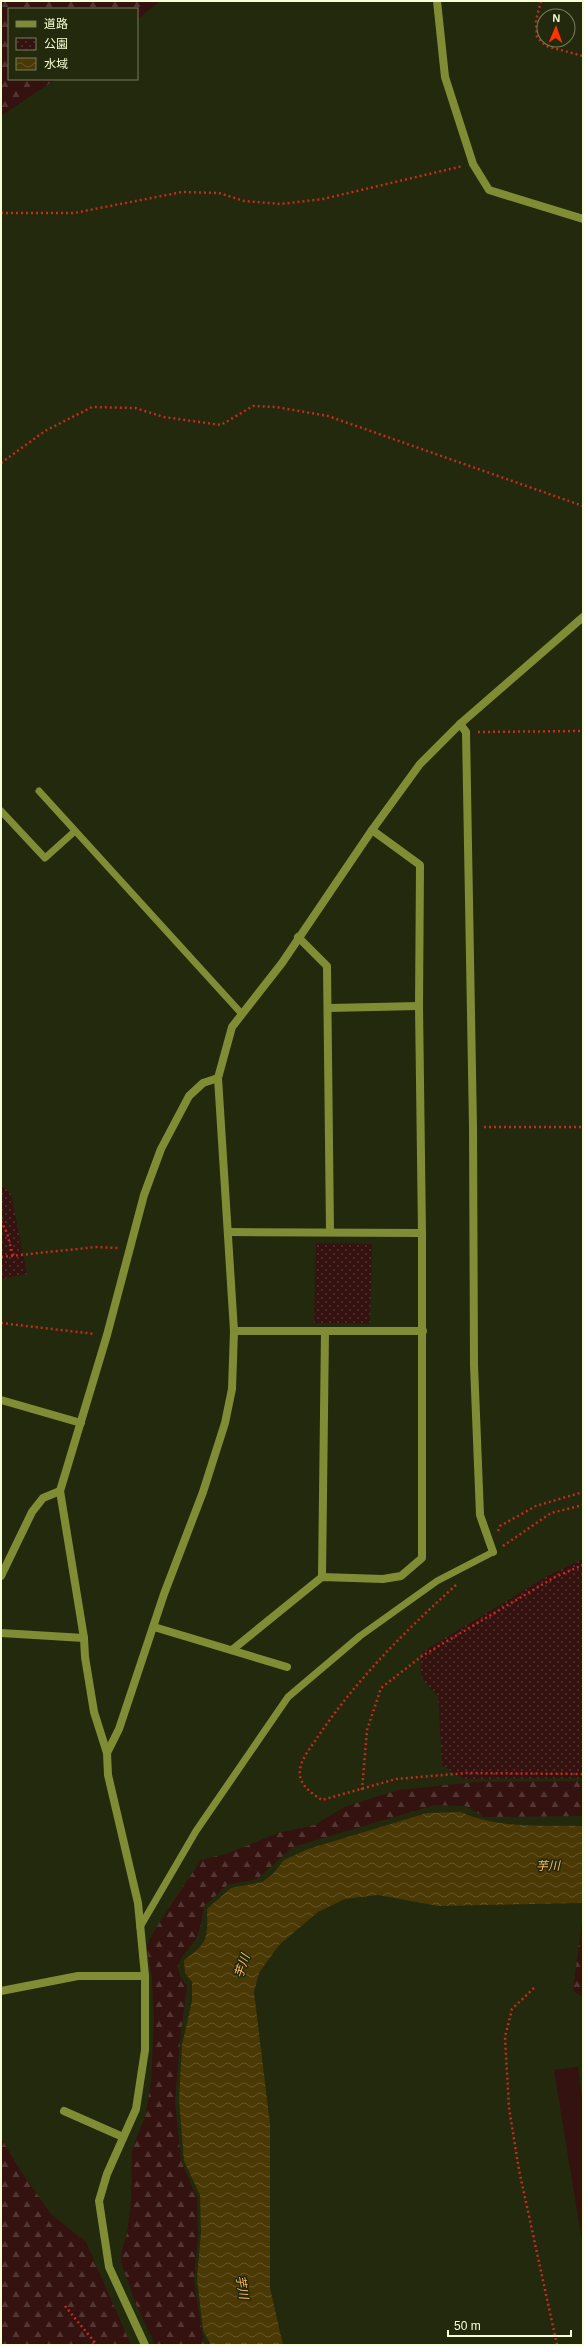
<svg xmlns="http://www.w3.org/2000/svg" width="584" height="2346" viewBox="0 0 584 2346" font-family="Arial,'Noto Sans JP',sans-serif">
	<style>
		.forest { fill: url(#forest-firs) }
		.park { fill: url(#park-dots) }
		.garden { fill: #341210 }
		.water { fill: url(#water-waves) }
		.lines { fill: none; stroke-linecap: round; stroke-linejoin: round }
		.path { stroke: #c52a23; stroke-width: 2.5; stroke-dasharray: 2 3; stroke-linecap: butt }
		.service { stroke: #808d34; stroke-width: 7 }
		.minor { stroke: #808d34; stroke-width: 8 }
		.tertiary { stroke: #808d34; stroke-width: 8 }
		.labels { text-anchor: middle; stroke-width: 3; stroke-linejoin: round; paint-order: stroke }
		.water-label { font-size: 12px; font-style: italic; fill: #ffbb64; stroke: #22290d }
	</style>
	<defs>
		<pattern id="forest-firs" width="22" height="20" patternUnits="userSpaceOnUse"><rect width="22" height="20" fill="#341210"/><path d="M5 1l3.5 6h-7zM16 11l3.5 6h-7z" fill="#523632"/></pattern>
		<pattern id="park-dots" width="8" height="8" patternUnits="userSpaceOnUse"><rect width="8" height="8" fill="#341210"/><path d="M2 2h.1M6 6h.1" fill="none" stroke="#523632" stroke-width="1.8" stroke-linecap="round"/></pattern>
		<pattern id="water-waves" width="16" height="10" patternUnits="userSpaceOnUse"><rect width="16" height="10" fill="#4a3805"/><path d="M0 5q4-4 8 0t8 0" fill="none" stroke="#655629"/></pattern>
	</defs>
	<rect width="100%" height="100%" fill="#22290d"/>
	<g class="forest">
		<polygon points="1,1 160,1 137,20 137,9 9,9 9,79 56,79 1,116"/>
		<polygon points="583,1781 583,1816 484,1817 466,1806 435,1805 293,1847 257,1879 227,1885 204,1906 201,1925 196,1939 181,1958 178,1968 180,1976 187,1986 180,2040 175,2101 181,2161 197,2198 198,2233 194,2281 204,2345 155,2345 135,2302 121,2262 122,2249 127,2234 131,2201 132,2150 146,2114 151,2080 154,2022 152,1978 147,1948 149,1940 163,1917 201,1860 229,1853 278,1833 315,1825 344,1807 398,1790 476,1782"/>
		<polygon points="583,1913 583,1998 573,1990"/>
		<polygon points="1,2138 20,2170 51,2214 86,2242 131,2345 1,2345"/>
	</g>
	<g class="park">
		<polygon points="1,1184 11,1194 27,1274 1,1279"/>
		<polygon points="316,1243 372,1244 370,1324 314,1323"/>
		<path d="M583 1559V1778L464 1779 442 1765 438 1696C421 1679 418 1677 422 1652L549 1575Z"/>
	</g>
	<polygon class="garden" points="578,2067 583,2105 583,2247 554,2070"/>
	<path class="water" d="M461 1812C497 1829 543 1825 583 1826V1903L438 1906 378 1895 345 1899 318 1912 279 1945 259 1973 254 1992 270 2124V2288L283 2345H211L203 2330 197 2278 201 2232 200 2195 184 2161 179 2099 182 2045 192 2001V1982L185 1973 184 1960C208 1944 208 1937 207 1909L231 1888 262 1882 272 1875 284 1860 308 1849 427 1813Z"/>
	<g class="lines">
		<g class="path">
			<polyline points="541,1 536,20 537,37 546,46 583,56"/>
			<polyline points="1,213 74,213 182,192 219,193 244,201 281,204 323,199 463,166"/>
			<polyline points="1,463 45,431 92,407 135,408 164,417 221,425 253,406 276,407 328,416 583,506"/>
			<polyline points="478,732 583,731"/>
			<polyline points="484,1127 583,1127"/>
			<polyline points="1,1221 7,1233 13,1256"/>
			<polyline points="1,1257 96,1247 118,1248"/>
			<polyline points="1,1323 95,1334"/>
			<polyline points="498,1531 500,1526 536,1506 583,1492"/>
			<polyline points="503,1546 551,1513 583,1505"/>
			<path d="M456 1585C404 1632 356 1680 317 1738 311 1747 301 1759 300 1770 298 1784 311 1793 322 1800L396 1779 466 1773 583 1774"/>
			<polyline points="362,1790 367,1730 381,1688 422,1656 555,1577 583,1565"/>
			<polyline points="534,1988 512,2009 505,2037 509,2108 519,2170 557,2345"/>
			<polyline points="65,2306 97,2345"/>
		</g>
		<g class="service">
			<polyline points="39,791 241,1013"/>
			<polyline points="1,811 45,858 75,831"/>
			<polyline points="140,1927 196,1831 288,1697 360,1636 437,1581 493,1552"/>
		</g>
		<g class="minor">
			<polyline points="437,1 445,77 473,164 489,190 583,219"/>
			<polyline points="460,724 466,732 473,1127 474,1365 480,1515 493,1552"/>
			<polyline points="372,830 420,865 419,1006 422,1233"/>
			<polyline points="298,937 327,966 330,1231"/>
			<polyline points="329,1008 419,1006"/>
			<polyline points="228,1232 422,1233 422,1558 401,1576 383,1579 322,1577 232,1650"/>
			<polyline points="234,1331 423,1331"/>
			<polyline points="1,1400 81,1423"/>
			<polyline points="1,1576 32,1512 43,1498 60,1491"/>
			<polyline points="322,1577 325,1331"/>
			<polyline points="154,1627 287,1667"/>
			<polyline points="1,1633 84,1638"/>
			<polyline points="107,1753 119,1729 164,1594 203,1492 225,1423 232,1389 234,1331 218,1078 203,1083 189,1096 161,1149 144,1195 107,1335 60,1491 84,1638 85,1657 94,1712 107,1753 108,1775 138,1903 145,1976 145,2050 136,2109 107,2174 99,2201 109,2267 145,2345"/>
			<polyline points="1,1991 78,1976 145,1976"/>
			<polyline points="64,2111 123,2137"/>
		</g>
		<polyline class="tertiary" points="218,1078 232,1027 282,963 372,830 420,764 460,724 583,617"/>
	</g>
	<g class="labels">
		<g class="water-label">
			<text transform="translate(548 1866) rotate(-1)" y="4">芋川</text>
			<text transform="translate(242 1966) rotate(-71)" y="4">芋川</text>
			<text transform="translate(242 2287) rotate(80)" y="4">芋川</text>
		</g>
	</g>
	<rect width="584" height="2346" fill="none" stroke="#f6ffd6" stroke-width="4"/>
	<rect x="8" y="8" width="130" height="72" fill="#22290d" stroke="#777f5d"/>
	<rect x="16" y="21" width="20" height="6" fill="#808d34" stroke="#777f5d"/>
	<text x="44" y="28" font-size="12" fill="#f6ffd6">道路</text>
	<rect x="16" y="38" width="20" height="12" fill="url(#park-dots)" stroke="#777f5d"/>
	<text x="44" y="48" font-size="12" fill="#f6ffd6">公園</text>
	<rect x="16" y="58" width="20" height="12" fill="url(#water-waves)" stroke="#777f5d"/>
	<text x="44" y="68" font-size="12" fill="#f6ffd6">水域</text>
	<g transform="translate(556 28) rotate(2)"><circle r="19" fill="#22290d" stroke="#777f5d"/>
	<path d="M0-3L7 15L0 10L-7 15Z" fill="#ff3402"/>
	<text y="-6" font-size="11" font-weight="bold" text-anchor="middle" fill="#f6ffd6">N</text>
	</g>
	<path d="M448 2330v6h123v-6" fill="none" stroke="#f6ffd6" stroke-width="2"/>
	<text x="454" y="2330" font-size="12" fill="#f6ffd6" stroke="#22290d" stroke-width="3" paint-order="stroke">50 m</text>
</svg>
